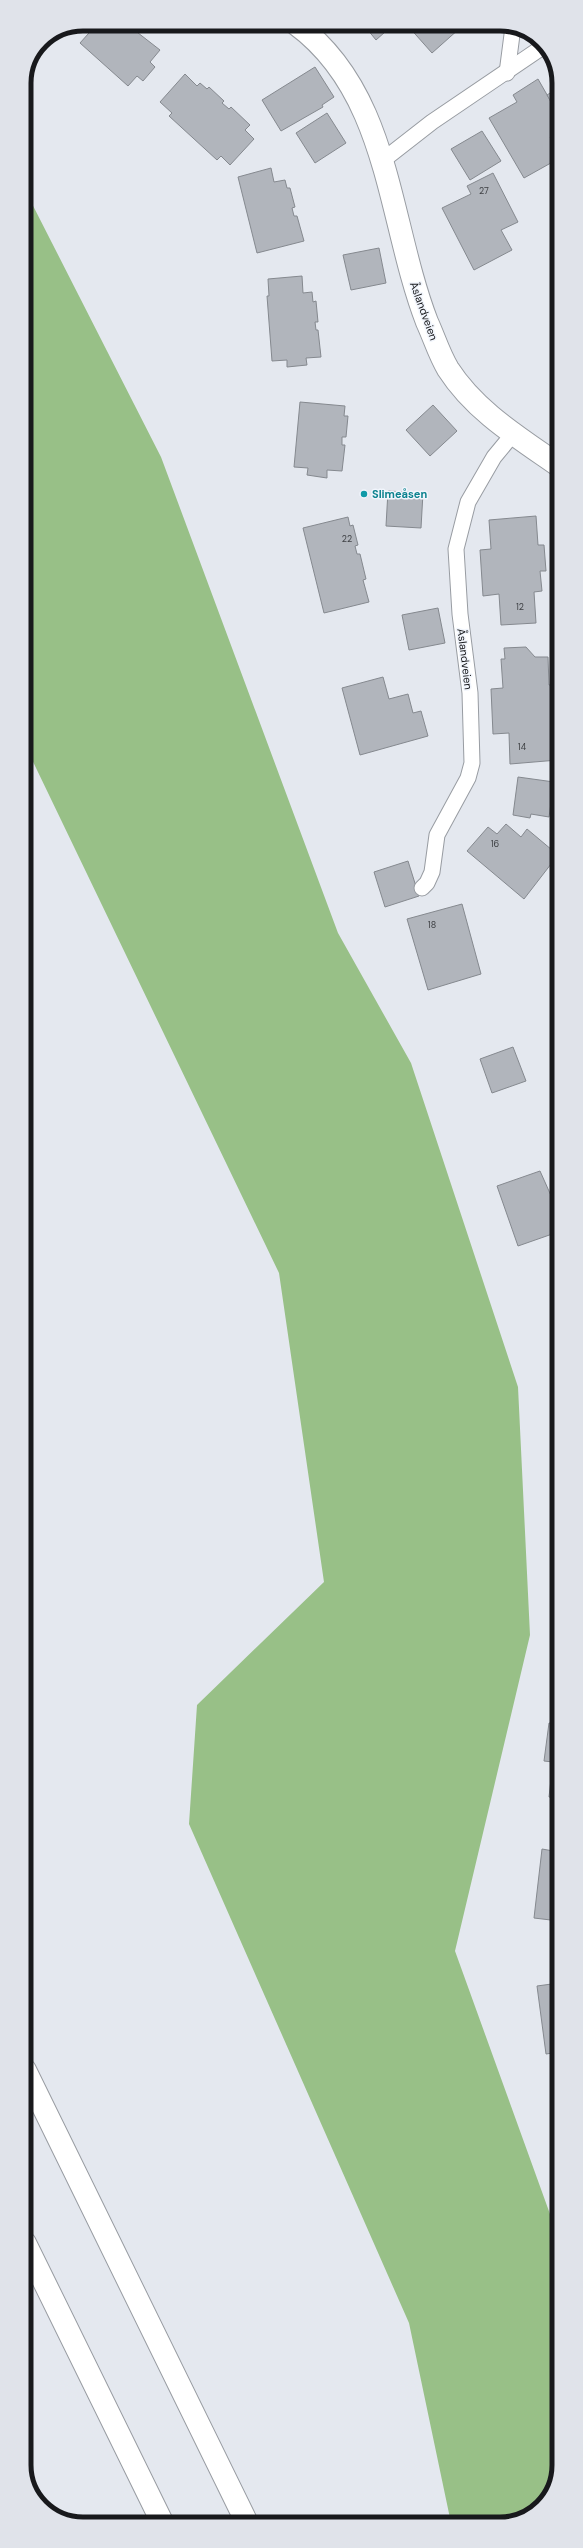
<svg xmlns="http://www.w3.org/2000/svg" width="583" height="2548" viewBox="0 0 583 2548" font-family="'DM Sans',sans-serif">
	<style>
		.forest { fill: #98c087 }
		.building { fill: #b1b5bc; stroke: #85898f }
		.lines { fill: none; stroke-linecap: round; stroke-linejoin: round }
		.lane-casing { stroke: #989ca2; stroke-width: 17 }
		.street-casing { stroke: #989ca2; stroke-width: 24 }
		.highway-casing { stroke: #989ca2; stroke-width: 24 }
		.lane { stroke: #fff; stroke-width: 15 }
		.street { stroke: #fff; stroke-width: 22 }
		.highway { stroke: #fff; stroke-width: 22 }
		.culture-dot { fill: #0f9aa8; stroke: #f1f5fc; stroke-width: 1.5 }
		.labels { text-anchor: middle; stroke-width: 3; stroke-linejoin: round; paint-order: stroke }
		.number-label { font-size: 9px; fill: #3e4044 }
		.street-label { font-size: 11px; fill: #18191c; stroke: #f1f5fc }
		.culture-label { font-size: 11px; font-weight: bold; fill: #0d838f; stroke: #f1f5fc; text-anchor: start }
		.rim { fill: none; stroke: #18191c; stroke-width: 5 }
	</style>
	<rect width="100%" height="100%" fill="#e4e8ef"/>
	<polygon class="forest" points="24,188 161,457 338,933 411,1063 518,1387 530,1635 455,1951 559,2239 559,2465 544,2504 511,2523 451,2523 409,2323 189,1824 197,1705 324,1582 279,1273 24,743"/>
	<g class="building">
		<polygon points="97,24 131,24 134,27 133,29 160,50 150,62 155,67 143,81 137,76 128,86 80,43"/>
		<polygon points="363,24 394,24 376,40"/>
		<polygon points="410,24 455,24 459,29 432,53 408,26"/>
		<polygon points="315,67 334,97 322,105 323,107 281,131 262,100"/>
		<polygon points="185,74 197,86 200,83 207,89 209,87 224,101 222,103 229,109 231,107 250,125 245,130 254,139 230,165 221,156 217,160 169,116 172,113 160,102"/>
		<polygon points="538,79 558,114 558,132 550,137 558,151 558,159 524,178 489,118 517,102 513,95"/>
		<polygon points="558,88 558,114 547,95"/>
		<polygon points="327,113 346,143 315,163 296,133"/>
		<polygon points="482,131 501,161 470,180 451,149"/>
		<polygon points="271,168 274,182 285,180 287,188 290,188 295,207 292,208 294,216 297,216 304,241 257,253 238,177"/>
		<polygon points="493,173 518,222 501,230 512,250 474,270 442,208 471,194 467,186"/>
		<polygon points="379,248 386,283 351,290 343,255"/>
		<polygon points="302,276 303,293 312,292 313,302 316,301 318,322 315,322 316,330 318,330 321,357 306,358 307,365 287,367 287,360 272,361 267,296 269,296 268,279"/>
		<polygon points="300,402 345,406 344,416 348,416 346,437 342,437 342,445 345,445 342,471 327,470 327,478 307,475 308,468 294,467"/>
		<polygon points="433,405 457,431 430,456 406,430"/>
		<polygon points="388,491 423,493 421,528 386,526"/>
		<polygon points="536,516 538,545 544,545 546,571 540,571 542,591 534,592 536,623 501,625 499,594 483,596 480,550 491,549 489,520"/>
		<polygon points="348,517 350,526 353,525 358,545 355,546 357,554 360,554 366,579 363,580 369,602 324,613 303,528"/>
		<polygon points="438,608 445,643 409,650 402,615"/>
		<polygon points="526,647 535,657 548,657 549,685 555,685 556,709 558,709 558,760 510,764 509,733 493,734 491,689 503,688 501,659 505,659 504,648"/>
		<polygon points="383,677 389,699 408,694 413,713 421,711 428,736 360,755 342,688"/>
		<polygon points="518,777 554,782 549,817 531,814 530,818 513,815"/>
		<polygon points="506,824 521,837 527,829 558,855 524,899 467,851 488,827 497,834"/>
		<polygon points="408,861 419,896 385,907 374,872"/>
		<polygon points="462,904 481,974 428,990 407,919"/>
		<polygon points="513,1047 526,1081 492,1093 480,1059"/>
		<polygon points="540,1171 557,1209 554,1210 558,1223 558,1232 518,1246 497,1186"/>
		<polygon points="549,1723 559,1724 559,1799 549,1797 553,1762 544,1761"/>
		<polygon points="542,1849 559,1852 559,1921 534,1918"/>
		<polygon points="559,1983 559,2052 546,2054 537,1986"/>
	</g>
	<g class="lines">
		<g class="lane-casing">
			<g id="lane">
				<polyline points="507,73 513,27"/>
				<polyline points="382,161 432,122 544,46"/>
				<polyline points="422,888 427,883 432,872 437,835 468,778 472,763 470,693 460,614 456,549 468,502 494,457 513,434"/>
			</g>
		</g>
		<g class="street-casing">
			<path id="street" d="M296 24C390 93 388 221 427 322 434 337 439 354 448 369 475 411 518 437 558 465"/>
		</g>
		<g class="highway-casing">
			<g id="highway">
				<polyline points="25,2070 247,2523"/>
				<polyline points="25,2243 163,2524"/>
			</g>
		</g>
		<use href="#lane" class="lane"/>
		<use href="#street" class="street"/>
		<use href="#highway" class="highway"/>
	</g>
	<circle class="culture-dot" cx="364" cy="494" r="4"/>
	<g class="labels">
		<g class="number-label">
			<text x="484" y="194">27</text>
			<text x="347" y="542">22</text>
			<text x="520" y="610">12</text>
			<text x="522" y="750">14</text>
			<text x="495" y="847">16</text>
			<text x="432" y="928">18</text>
		</g>
		<g class="street-label">
			<text transform="translate(424 311) rotate(70)" y="4">Åslandveien</text>
			<text transform="translate(465 659) rotate(83)" y="4">Åslandveien</text>
		</g>
		<g class="culture-label">
			<text x="372" y="498">Slimeåsen</text>
		</g>
	</g>
	<path d="M0 0H583V2548H0ZM83 31H500A52 52 0 0 1 552 83V2465A52 52 0 0 1 500 2517H83A52 52 0 0 1 31 2465V83A52 52 0 0 1 83 31Z" fill="#e0e3ea" fill-rule="evenodd"/>
	<path class="rim" d="M83 31H500A52 52 0 0 1 552 83V2465A52 52 0 0 1 500 2517H83A52 52 0 0 1 31 2465V83A52 52 0 0 1 83 31Z"/>
</svg>
